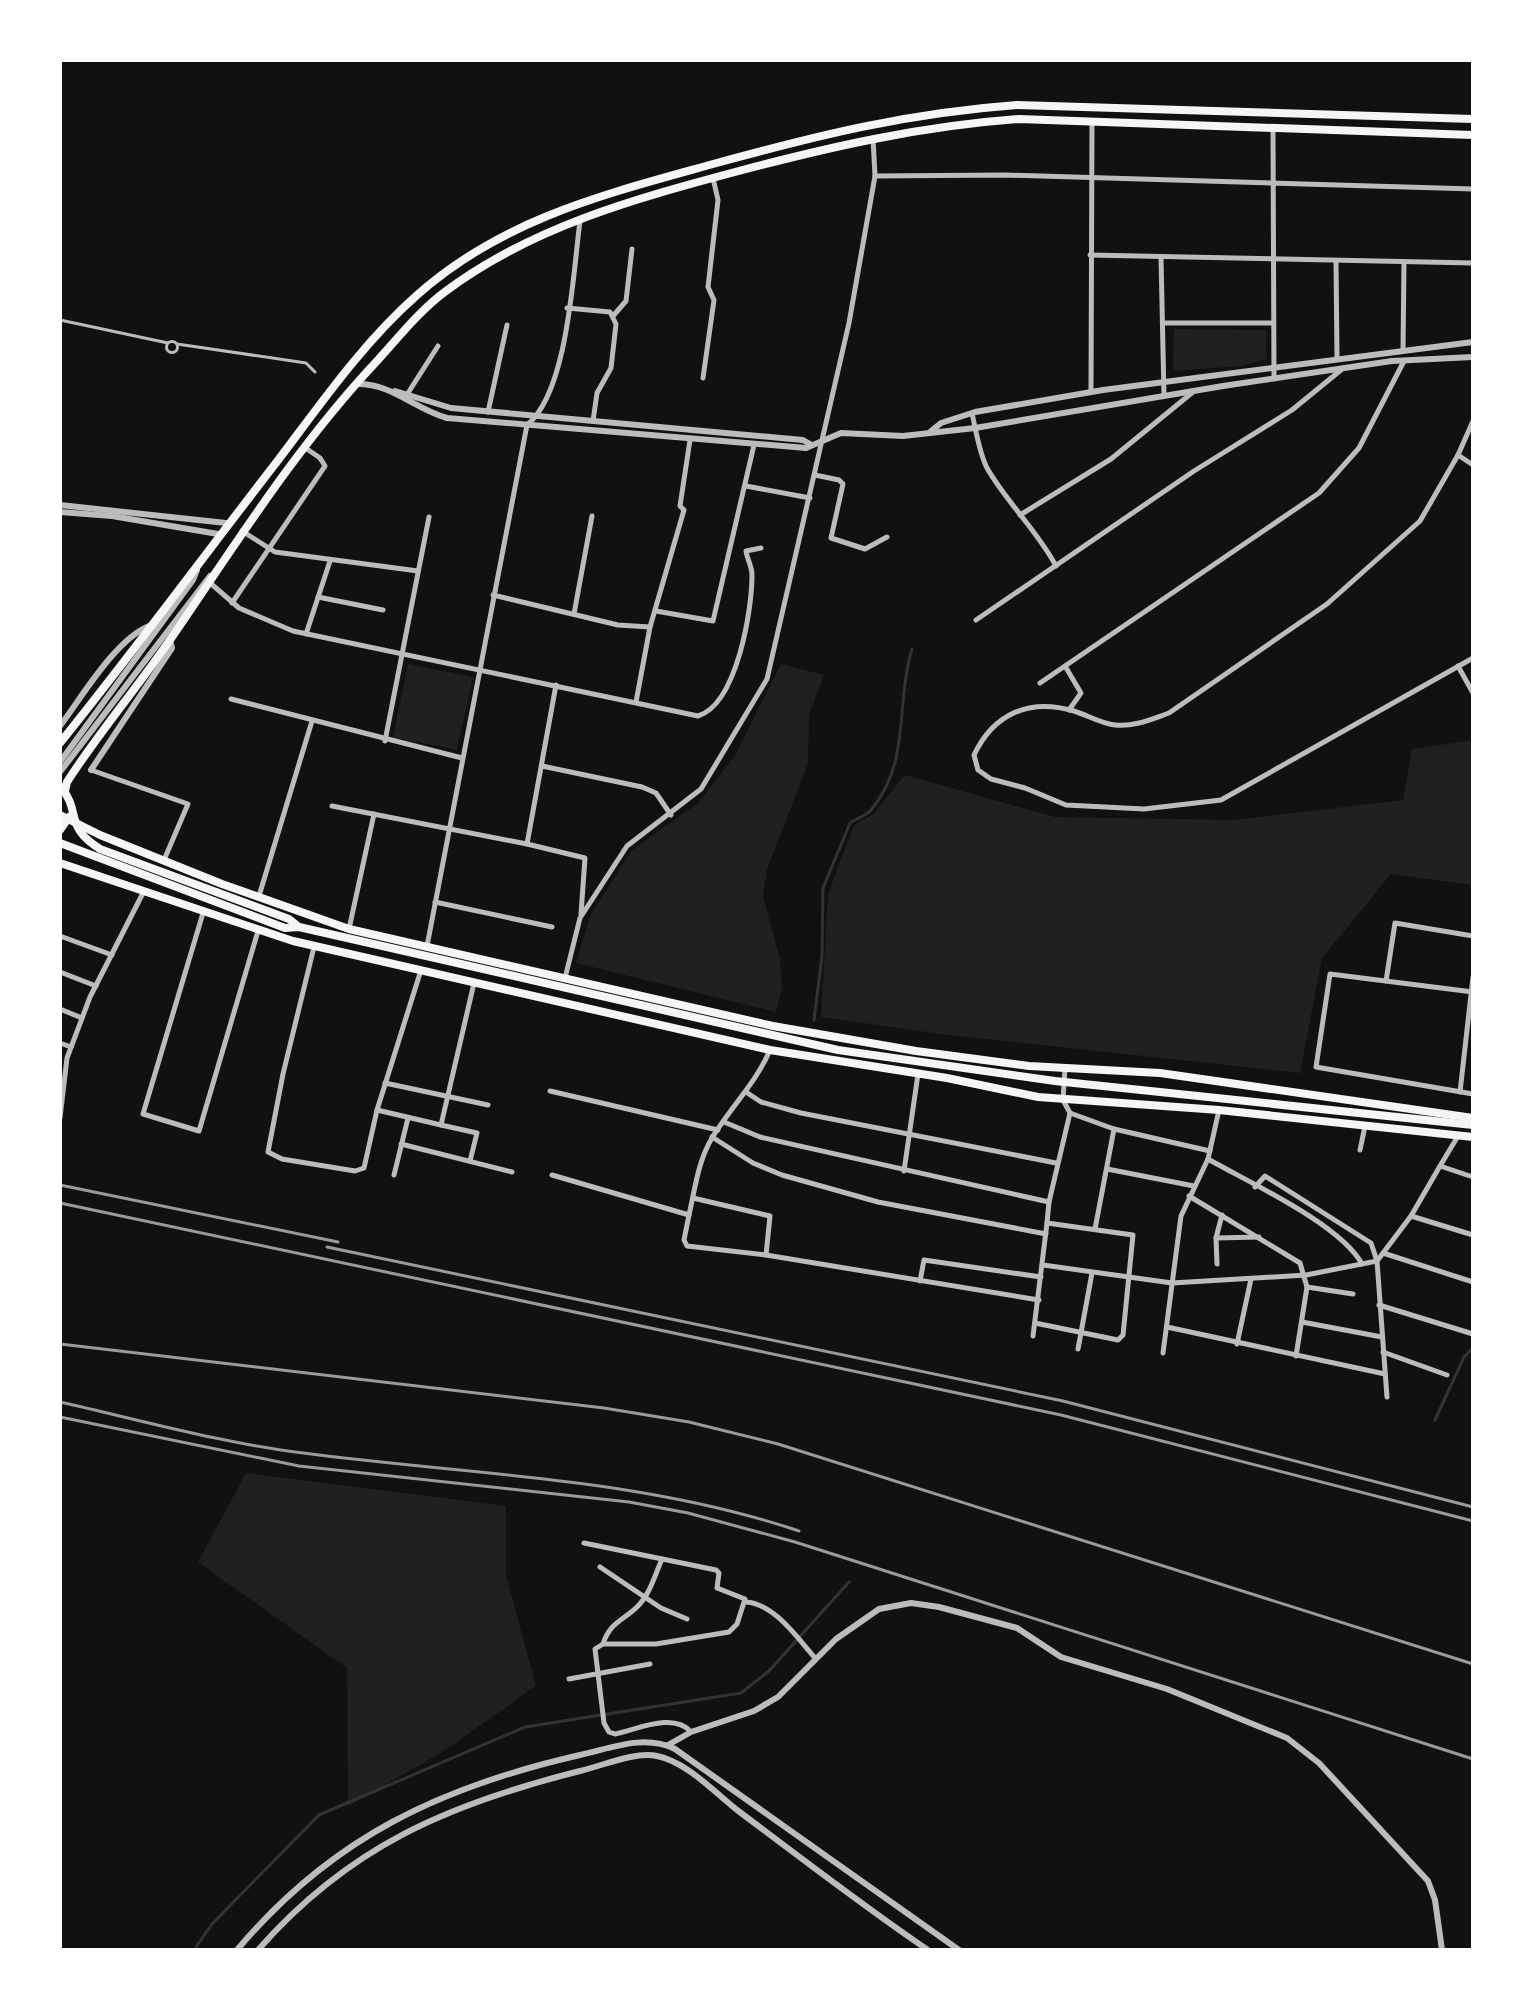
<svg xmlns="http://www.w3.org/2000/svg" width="1533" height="2010" viewBox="0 0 1533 2010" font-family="Raleway,sans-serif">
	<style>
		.green { fill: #202020 }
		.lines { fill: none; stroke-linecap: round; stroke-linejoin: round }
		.stream { stroke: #333; stroke-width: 3 }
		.service { stroke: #bcbcbc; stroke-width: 3 }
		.minor { stroke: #bcbcbc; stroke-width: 5 }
		.tertiary { stroke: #bcbcbc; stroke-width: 6 }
		.primary { stroke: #f5f5f5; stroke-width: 8 }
		.rail { stroke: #9a9a9a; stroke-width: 3 }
	</style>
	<rect width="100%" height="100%" fill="#111"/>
	<g class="green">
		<polygon points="1174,329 1266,330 1266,359 1242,366 1173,371"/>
		<polygon points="408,664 473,677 457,750 393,737"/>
		<polygon points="781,664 824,675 809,715 808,764 767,869 763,896 780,959 782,988 776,1012 576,963 590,916 632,850 698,803 734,757"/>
		<polygon points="1473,740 1473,885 1391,874 1322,958 1300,1073 940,1034 821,1017 828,894 854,825 872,815 905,775 1055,817 1233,820 1403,800 1412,749"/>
		<polygon points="246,1473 506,1506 506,1575 536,1686 441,1753 348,1806 347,1668 198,1562"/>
	</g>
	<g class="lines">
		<g class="stream">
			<path d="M814 1020 822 956 823 888 850 823C857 818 866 816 871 810 911 762 895 706 912 649"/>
			<polyline points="1435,1420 1464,1357 1473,1348"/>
			<polyline points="194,1950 212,1924 319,1815 525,1727 741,1693 769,1671 849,1582"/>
		</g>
		<g class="service">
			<polyline points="60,320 168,343"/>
			<circle cx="172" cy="347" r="5.5"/>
			<polyline points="177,344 306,363 315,372"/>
		</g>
		<g class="minor">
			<polyline points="1273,128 1274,379"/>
			<polyline points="875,176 1004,175 1473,189"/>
			<polyline points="1090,255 1473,263"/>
			<polyline points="1161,257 1164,396"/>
			<polyline points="1336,262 1337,357"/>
			<polyline points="567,308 610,312 616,324 611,368 597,393 593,421"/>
			<polyline points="613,316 626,301 632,249"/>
			<polyline points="1164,323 1273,323"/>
			<polyline points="1403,351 1404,262"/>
			<polyline points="703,378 714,300 708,287 718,200 713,178"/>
			<polyline points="1091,392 1092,122"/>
			<polyline points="408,393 438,346"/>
			<polyline points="488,412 507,325"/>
			<path d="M972 413C976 431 979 452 987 468 1007 503 1037 530 1056 566"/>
			<path d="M1473 421 1458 455 1420 521 1327 604 1169 713C1152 719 1134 727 1115 725 1102 724 1087 715 1074 711 1030 698 994 713 974 755L978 770 991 779 1025 788 1066 805 1144 809 1221 800 1473 658"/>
			<polyline points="1458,455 1473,465"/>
			<polyline points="815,475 839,480 843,484 831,538 865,549 887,537"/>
			<polyline points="746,486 810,498"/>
			<polyline points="1020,515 1111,459 1193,392"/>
			<polyline points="242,531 275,552 418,571"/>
			<path d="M209 582 239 608 293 631 698 716C737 704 752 610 752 575 752 566 747 559 746 551L761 548"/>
			<polyline points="493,595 618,625 650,627"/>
			<polyline points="318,597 383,610"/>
			<polyline points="232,603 325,466 320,458 304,447"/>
			<polyline points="656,611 713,621 754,445"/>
			<polyline points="574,614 592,516"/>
			<polyline points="976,620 1194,471 1292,410 1341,370"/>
			<polyline points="306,634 330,561"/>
			<polyline points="1065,666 1081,693 1069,710"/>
			<polyline points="1458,666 1473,693"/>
			<polyline points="1040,683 1319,493 1359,448 1404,361"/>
			<polyline points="231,699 462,758"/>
			<polyline points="636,702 650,627 684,510 680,506 690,440"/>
			<polyline points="385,741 429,517"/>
			<polyline points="542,766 642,787 656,793 671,815"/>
			<polyline points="91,770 188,804 164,860"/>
			<polyline points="332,806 527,844 556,685"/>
			<polyline points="527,844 585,858 581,914"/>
			<polyline points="259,896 312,721"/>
			<polyline points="435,902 552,927"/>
			<polyline points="203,913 143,1114 199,1131 258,931"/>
			<polyline points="349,929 374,814"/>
			<polyline points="60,936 112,955"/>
			<path d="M427 946 527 425C568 392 573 273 580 221"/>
			<polyline points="314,947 283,1074 268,1152 282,1159 355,1171 364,1168 377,1110 421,970"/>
			<polyline points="60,972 96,986"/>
			<polyline points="565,978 580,918 627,846 701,789 767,679 849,323 875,176 873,138"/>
			<polyline points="1386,981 1395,923 1473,936"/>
			<polyline points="1473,992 1330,974 1316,1067 1473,1094"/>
			<polyline points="60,1009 82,1018"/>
			<polyline points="60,1043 71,1047"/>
			<polyline points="385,1083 488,1105"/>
			<polyline points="550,1091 718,1130"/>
			<polyline points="746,1092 761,1102 801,1113 1056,1163"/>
			<polyline points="1460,1092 1473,977"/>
			<polyline points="377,1110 441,1125"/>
			<polyline points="1070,1113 1114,1129 1210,1151"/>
			<polyline points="60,1118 67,1058 90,997 144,891"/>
			<polyline points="724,1122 760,1137 1049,1202 1070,1113 1063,1100 1065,1068"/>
			<polyline points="712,1137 753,1163 782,1175 878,1202 1046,1234"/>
			<polyline points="401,1144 512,1172"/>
			<polyline points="1360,1150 1365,1126"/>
			<path d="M1208 1159C1250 1183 1340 1224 1362 1264"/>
			<polyline points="470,1161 477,1133 441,1125 474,983"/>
			<polyline points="1440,1166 1458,1136"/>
			<polyline points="1107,1169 1194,1186"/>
			<polyline points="904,1171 918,1074"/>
			<polyline points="394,1175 408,1118"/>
			<path d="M552 1175 689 1215C695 1189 698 1161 712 1138 730 1108 756 1083 770 1050"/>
			<polyline points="1255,1187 1265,1176 1371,1243 1377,1261 1387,1397"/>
			<polyline points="1189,1196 1300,1263 1307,1287 1296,1356"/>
			<polyline points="693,1198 770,1216 766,1255"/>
			<polyline points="689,1215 684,1240 687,1246 766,1255 1039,1300"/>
			<polyline points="1411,1216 1473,1235"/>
			<polyline points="1095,1229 1114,1129"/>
			<polyline points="1216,1238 1259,1237"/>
			<polyline points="1383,1253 1473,1282"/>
			<polyline points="1217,1264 1216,1238 1222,1215"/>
			<polyline points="1043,1265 1172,1283 1306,1275 1377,1261 1411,1216 1440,1166 1473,1177"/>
			<polyline points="920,1281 924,1260 1041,1277"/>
			<polyline points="1307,1287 1353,1294"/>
			<polyline points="1379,1305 1473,1334"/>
			<polyline points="1302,1322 1382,1337"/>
			<polyline points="1035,1323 1118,1340 1123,1335 1133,1235 1047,1223 1049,1202"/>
			<polyline points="1167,1327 1385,1374"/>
			<polyline points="1033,1336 1047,1223"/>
			<polyline points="1237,1344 1251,1279"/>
			<polyline points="1078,1349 1092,1273"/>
			<polyline points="1383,1352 1447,1375"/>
			<polyline points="1163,1353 1181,1216 1208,1159 1219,1110"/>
			<path d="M584 1543 716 1570 719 1573 717 1588 745 1599 737 1624 729 1632 656 1644H603L595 1649 604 1723 609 1732 615 1734C638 1729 674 1712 691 1732"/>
			<polyline points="600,1567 661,1608 687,1619"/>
			<path d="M746 1602C775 1604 798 1639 816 1659"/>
			<path d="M603 1644C610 1622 623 1621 638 1606 650 1594 655 1575 662 1559"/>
			<polyline points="569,1679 650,1664"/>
		</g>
		<g class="tertiary">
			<path d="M356 384C392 383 414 409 447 418L806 448 841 433 903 436 975 428 1223 386 1392 361 1473 357"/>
			<polyline points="395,391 451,408 803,440 810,444"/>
			<polyline points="930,432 941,423 975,412 1103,390 1473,342"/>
			<polyline points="60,505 226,523"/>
			<polyline points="60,512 112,516 218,534"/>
			<path d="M60 726C82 697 115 640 149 626"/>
			<polyline points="60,762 193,580 197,570"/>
			<polyline points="91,770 172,648 170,640"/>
			<polyline points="60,772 210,576"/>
			<polyline points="668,1745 691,1732 754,1711 778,1697 836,1639 879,1609 911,1603 939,1607 1017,1628 1061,1657 1167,1689 1287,1738 1319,1763 1428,1881 1435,1900 1442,1950"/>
			<path d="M237 1950C331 1838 440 1787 580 1755 612 1748 644 1734 675 1749L959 1950"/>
			<path d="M258 1950C349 1846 449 1804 580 1771 602 1766 635 1751 657 1756 687 1762 714 1792 737 1810 800 1857 863 1906 928 1950"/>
		</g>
		<g class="primary">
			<path d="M60 743C135 650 206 553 279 459 322 402 363 343 416 296 502 219 605 194 713 164 819 135 907 113 1017 105L1473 119"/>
			<path d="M60 786C82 811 63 826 100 849L289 919 299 927"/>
			<path d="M65 791 67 782C99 732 138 687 172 637 237 542 298 445 377 361 399 337 420 310 446 291 532 227 634 199 735 172 829 147 921 126 1019 119L1473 135"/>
			<polyline points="60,815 100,835 222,884 349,929 773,1026 916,1051 1029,1066 1160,1073 1473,1118"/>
			<polyline points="60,830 69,817"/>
			<polyline points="60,843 285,928 299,927 838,1050 1055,1081 1473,1125"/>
			<polyline points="60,863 293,941 770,1050 947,1078 1038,1097 1219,1110 1473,1137"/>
		</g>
		<g class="rail">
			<polyline points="60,1185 338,1242"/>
			<polyline points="60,1203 1061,1415 1473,1521"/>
			<polyline points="327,1247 1063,1401 1473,1507"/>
			<polyline points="60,1344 604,1408 689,1422 778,1444 1473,1664"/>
			<path d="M60 1402C140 1420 221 1443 303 1453 470 1475 639 1477 799 1531"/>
			<polyline points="60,1417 299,1466 629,1502 688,1513 795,1542 1473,1759"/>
		</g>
	</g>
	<rect width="1533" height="2010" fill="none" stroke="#ffffff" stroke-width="124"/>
</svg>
